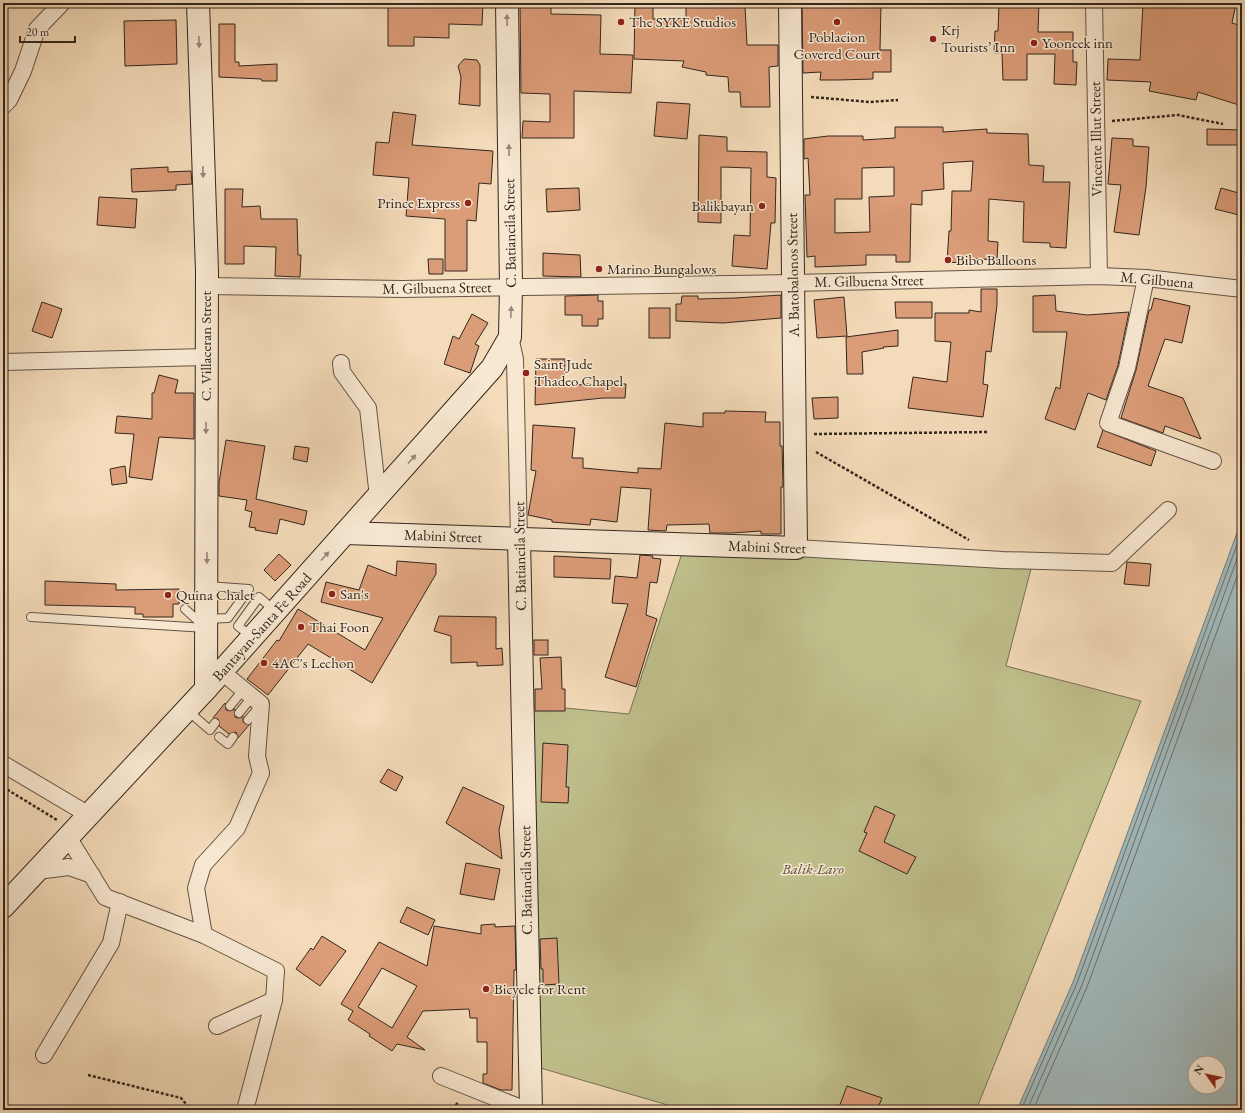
<svg xmlns="http://www.w3.org/2000/svg" width="1245" height="1113" viewBox="0 0 1245 1113" font-family="'EB Garamond',serif">
	<style>
		.green { fill: #bfbf8c; stroke: #797255 }
		.water { fill: #a1b8ba; stroke: #757e7c; fill-rule: evenodd }
		.lines { fill: none; stroke-linecap: round; stroke-linejoin: round }
		.shore { stroke: #6a6f6c; stroke-width: 1 }
		.building { fill: #db9c78; stroke: #33261e; fill-rule: evenodd }
		.lane-casing { stroke: #635345; stroke-width: 10 }
		.street-casing { stroke: #635345; stroke-width: 18 }
		.secondary-casing { stroke: #33261e; stroke-width: 24 }
		.path { stroke: #33261e; stroke-width: 2.5; stroke-dasharray: 3 2; stroke-linecap: butt }
		.lane { stroke: #f8e8d2; stroke-width: 8 }
		.street { stroke: #f8e8d2; stroke-width: 16 }
		.secondary { stroke: #f8e8d2; stroke-width: 22 }
		.oneway { fill: #968778 }
		.poi-dot { fill: #8f2418; stroke: #f8e8d2; stroke-width: 1.5 }
		.labels { text-anchor: middle; stroke-width: 3; stroke-linejoin: round; paint-order: stroke }
		.poi-label { font-size: 15px; fill: #33261e; stroke: #f8e8d2; text-anchor: start }
		.street-label { font-size: 15px; fill: #33261e; stroke: #f8e8d2 }
		.park-label { font-size: 15px; font-style: italic; fill: #564c3a; stroke: #f8e8d2 }
	</style>
	<rect width="100%" height="100%" fill="#f4dbb9"/>
	<filter id="stains"><feTurbulence type="fractalNoise" baseFrequency=".005" numOctaves="4"/><feColorMatrix values="0 0 0 0 .2 0 0 0 0 .09 0 0 0 0 .02 0 0 0 .5 -.17"/></filter>
	<radialGradient id="worn" r=".72"><stop offset=".6" stop-color="#630" stop-opacity="0"/><stop offset="1" stop-color="#630" stop-opacity=".3"/></radialGradient>
	<polygon class="green" points="685,544 1033,561 1006,666 1141,701 976,1110 685,1110 530,1065 523,704 629,714"/>
	<path class="water" d="M1242 519V1110H1017L1073 982ZM1195 1063H1219V1087H1195Z"/>
	<g class="lines">
		<g class="shore">
			<polyline points="1021,1110 1077,983 1242,531"/>
			<polyline points="1027,1110 1082,985 1242,545"/>
			<polyline points="1033,1110 1087,987 1242,563"/>
		</g>
	</g>
	<g class="building">
		<polygon points="431,3 483,3 482,25 449,24 449,38 414,37 414,46 388,46 388,6 430,6"/>
		<polygon points="520,3 551,3 551,14 601,15 600,54 633,55 631,93 574,91 574,138 522,138 523,121 550,122 550,94 521,93"/>
		<polygon points="635,3 653,3 653,19 686,20 686,3 706,3 706,7 745,6 747,45 778,45 778,66 769,67 770,107 741,107 740,92 729,92 728,77 706,75 706,72 682,67 684,61 634,59"/>
		<polygon points="802,3 881,3 880,50 891,50 891,72 873,72 873,79 838,80 820,80 821,72 803,73"/>
		<polygon points="999,3 1039,3 1038,32 1073,32 1073,62 1077,62 1076,85 1054,84 1055,54 1027,54 1027,80 1003,80 1002,53 994,53 995,31 998,31"/>
		<polygon points="1193,3 1236,3 1232,23 1242,26 1242,106 1198,92 1196,100 1149,91 1151,82 1107,80 1108,59 1140,60 1143,4 1193,6"/>
		<polygon points="176,20 177,64 125,66 124,21"/>
		<polygon points="219,24 235,24 235,62 239,62 239,66 277,64 277,81 262,81 261,79 219,77"/>
		<polygon points="464,59 477,60 480,65 480,106 459,104 461,77 458,66"/>
		<polygon points="657,102 690,104 687,139 654,136"/>
		<polygon points="393,112 416,115 412,145 493,151 491,184 479,183 476,221 467,220 467,271 445,271 445,219 406,216 409,178 373,175 376,142 389,143"/>
		<path d="M895 127H943V132L987 129V133L1028 134 1029 165 1044 166 1043 182H1070L1066 248 1050 247V243L1023 242 1024 202 989 199 988 241 998 242 997 260 964 258V263L947 262 949 231H951L952 191H971L973 161 943 163 944 189 922 191V205L911 204 910 262H896V255H866V265L815 267V256L807 257 805 195H810L808 158 804 159V139L828 136H863V140L895 138ZM894 167V196L869 197 870 232 835 233V199H862V168Z"/>
		<polygon points="1207,129 1242,130 1242,145 1207,145"/>
		<polygon points="699,135 727,137 727,151 767,152 767,177 776,178 775,223 771,223 767,269 732,266 734,235 750,236 751,168 721,167 721,223 698,222"/>
		<polygon points="1112,138 1133,139 1133,146 1149,147 1146,187 1139,235 1114,232 1121,185 1108,184"/>
		<polygon points="168,167 168,172 191,171 192,184 176,185 176,190 132,192 131,169"/>
		<polygon points="579,188 580,210 547,212 546,189"/>
		<polygon points="1221,188 1242,194 1239,215 1215,209"/>
		<polygon points="225,189 243,189 242,207 260,206 261,219 297,219 298,255 301,255 300,277 275,276 276,247 244,246 244,264 225,264"/>
		<polygon points="99,197 137,199 135,228 97,225"/>
		<polygon points="543,253 580,255 581,277 543,276"/>
		<polygon points="428,259 443,259 443,274 429,274"/>
		<polygon points="981,289 997,289 997,305 991,352 986,351 983,384 988,385 983,417 908,408 913,377 947,382 951,342 935,341 935,313 969,313 969,310 981,312"/>
		<polygon points="598,295 598,301 603,301 603,319 598,319 598,326 582,326 582,315 565,315 565,296"/>
		<polygon points="781,295 781,318 723,323 676,321 676,304 681,304 682,296 698,296 698,299 735,298"/>
		<polygon points="1055,295 1056,311 1087,315 1129,312 1118,365 1106,400 1088,393 1075,430 1045,419 1056,387 1060,389 1067,332 1033,332 1033,296"/>
		<polygon points="844,297 847,336 817,338 814,300"/>
		<polygon points="1154,298 1190,306 1182,343 1165,339 1148,386 1183,398 1201,439 1165,426 1163,433 1121,418 1136,370 1149,310 1151,310"/>
		<polygon points="42,302 62,309 52,338 32,331"/>
		<polygon points="895,302 932,302 932,318 896,318"/>
		<rect x="649" y="308" width="21" height="30"/>
		<polygon points="472,314 488,323 475,344 479,346 470,373 444,364 453,336 459,339"/>
		<polygon points="898,330 898,346 883,347 884,348 862,352 863,374 847,374 846,337"/>
		<polygon points="536,359 565,359 564,386 602,383 602,384 626,384 625,398 603,398 535,405"/>
		<polygon points="159,375 178,380 175,393 194,393 194,439 159,437 152,480 129,477 134,434 115,433 117,416 152,419 152,393 154,393"/>
		<polygon points="838,397 838,418 814,419 812,398"/>
		<polygon points="725,411 766,412 765,422 780,422 780,446 782,446 783,487 781,487 781,534 761,534 761,531 731,533 710,533 709,524 667,525 666,531 648,530 651,489 621,487 617,522 591,519 590,525 552,522 552,520 528,515 536,471 531,470 533,425 575,428 572,458 583,458 583,468 638,473 638,468 661,469 665,423 703,427 703,413 725,413"/>
		<polygon points="1103,430 1156,451 1151,466 1097,447"/>
		<polygon points="226,440 265,446 256,499 307,511 304,525 280,519 277,534 255,530 256,528 249,527 252,512 245,510 247,500 219,496 219,483"/>
		<polygon points="295,446 309,448 307,462 293,459"/>
		<polygon points="125,466 127,483 112,485 110,469"/>
		<polygon points="279,554 291,565 275,581 264,570"/>
		<polygon points="640,555 653,556 652,558 661,559 657,583 650,582 646,615 657,619 636,687 605,677 628,604 612,603 615,576 637,578"/>
		<polygon points="554,556 611,559 610,579 554,577"/>
		<polygon points="397,561 436,564 436,574 372,683 308,644 268,695 247,679 277,640 279,641 298,609 365,650 383,618 321,602 326,582 359,590 368,565 396,576"/>
		<polygon points="1127,562 1151,564 1149,586 1124,584"/>
		<polygon points="45,581 116,584 116,590 179,589 179,604 173,604 173,617 143,617 143,614 135,614 135,607 45,605"/>
		<polygon points="439,616 496,617 496,649 502,648 503,665 477,666 477,662 451,663 451,636 434,631"/>
		<rect x="534" y="640" width="14" height="15"/>
		<polygon points="561,657 562,689 565,689 565,711 535,711 535,689 542,689 540,658"/>
		<polygon points="225,703 226,710 230,711 235,709 235,717 239,718 243,716 243,722 249,725 238,738 236,732 229,734 219,726 218,719 213,718"/>
		<polygon points="543,743 568,745 566,787 569,787 568,803 541,802"/>
		<polygon points="388,769 403,777 396,791 380,782"/>
		<polygon points="463,787 504,806 499,830 502,859 446,823"/>
		<polygon points="875,806 895,815 884,842 916,857 907,874 859,851 867,833 864,832"/>
		<polygon points="466,863 500,869 494,900 460,894"/>
		<polygon points="407,907 435,920 428,935 400,922"/>
		<path d="M495 924V927L515 926 516 970H514L512 1090H501L483 1083V1074H487V1042H477V1018H470L469 1009 423 1011 407 1037 425 1050 397 1044 392 1051 369 1036 370 1034 348 1020 353 1011 341 1004 379 942 427 966 434 926 481 934V925ZM382 968 417 986 392 1028 358 1007Z"/>
		<polygon points="322,936 346,951 320,986 296,969 311,948 313,950"/>
		<polygon points="557,938 559,984 543,985 543,969 541,969 540,939"/>
		<polygon points="847,1086 882,1098 877,1110 838,1110"/>
	</g>
	<g class="lines">
		<g class="lane-casing">
			<g id="lane">
				<polyline points="31,617 206,628 185,609"/>
				<polyline points="206,619 228,618 249,589 207,586"/>
				<polyline points="252,637 238,626 259,597 275,611"/>
				<polyline points="230,706 243,690"/>
				<polyline points="188,711 210,730 215,723"/>
				<polyline points="239,713 252,697"/>
				<polyline points="248,720 259,707"/>
				<polyline points="219,737 228,744 233,737"/>
			</g>
		</g>
		<g class="street-casing">
			<g id="street">
				<polyline points="1094,3 1099,276"/>
				<polyline points="3,106 9,100 23,71 37,29 62,3"/>
				<polyline points="1146,278 1127,368 1108,423 1213,461"/>
				<polyline points="207,286 402,289 793,283 1099,276 1146,278 1242,289"/>
				<polyline points="510,337 515,359 519,539"/>
				<polyline points="3,362 206,357"/>
				<polyline points="341,363 342,372 368,408 378,497"/>
				<polyline points="796,548 1003,560 1112,563 1168,510"/>
				<polyline points="3,764 89,815"/>
				<polyline points="68,837 105,897 204,935 276,971 274,1000 245,1110"/>
				<polyline points="37,871 69,867 92,875"/>
				<polyline points="204,935 196,888 203,865 237,828 261,773 257,756 261,704 222,672"/>
				<polyline points="217,1026 274,1000"/>
				<polyline points="44,1055 111,943 120,902"/>
				<polyline points="441,1076 526,1110"/>
			</g>
		</g>
		<g class="secondary-casing">
			<g id="secondary">
				<polyline points="198,3 207,271 206,689"/>
				<polyline points="345,533 796,548 790,3"/>
				<polyline points="519,539 531,1110"/>
				<polyline points="3,907 206,689 492,368 510,337 511,287 507,3"/>
			</g>
		</g>
		<g class="path">
			<polyline points="811,97 870,102 898,100"/>
			<polyline points="1112,121 1178,115 1223,124"/>
			<polyline points="814,434 989,432"/>
			<polyline points="816,452 969,540"/>
			<polyline points="3,787 57,820"/>
			<polyline points="88,1075 181,1098 191,1110"/>
			<polyline points="454,1110 458,1101"/>
		</g>
		<use href="#lane" class="lane"/>
		<use href="#street" class="street"/>
		<use href="#secondary" class="secondary"/>
	</g>
	<defs><path id="oneway-solid" d="M-6-.8H1V-3.2L6.5 0L1 3.2V.8H-6Z"/></defs>
	<g class="oneway">
		<use href="#oneway-solid" transform="translate(507 20) rotate(-91)"/>
		<use href="#oneway-solid" transform="translate(199 42) rotate(88)"/>
		<use href="#oneway-solid" transform="translate(509 150) rotate(-91)"/>
		<use href="#oneway-solid" transform="translate(203 172) rotate(88)"/>
		<use href="#oneway-solid" transform="translate(511 312) rotate(-88)"/>
		<use href="#oneway-solid" transform="translate(206 428) rotate(90)"/>
		<use href="#oneway-solid" transform="translate(412 459) rotate(-48)"/>
		<use href="#oneway-solid" transform="translate(325 556) rotate(-48)"/>
		<use href="#oneway-solid" transform="translate(207 558) rotate(90)"/>
	</g>
	<g class="poi-dot">
		<circle cx="621" cy="22" r="4"/>
		<circle cx="837" cy="22" r="4"/>
		<circle cx="933" cy="39" r="4"/>
		<circle cx="1034" cy="43" r="4"/>
		<circle cx="468" cy="203" r="4"/>
		<circle cx="762" cy="206" r="4"/>
		<circle cx="948" cy="260" r="4"/>
		<circle cx="599" cy="269" r="4"/>
		<circle cx="526" cy="373" r="4"/>
		<circle cx="332" cy="594" r="4"/>
		<circle cx="168" cy="595" r="4"/>
		<circle cx="301" cy="627" r="4"/>
		<circle cx="264" cy="663" r="4"/>
		<circle cx="486" cy="989" r="4"/>
	</g>
	<g class="labels">
		<g class="poi-label">
			<text x="629" y="27">The SYKE Studios</text>
			<text x="941" y="35">Krj<tspan x="941" dy="17">Tourists’ Inn</tspan></text>
			<text x="837" y="42" text-anchor="middle">Poblacion<tspan x="837" dy="17">Covered Court</tspan></text>
			<text x="1042" y="48">Yooneek inn</text>
			<text x="460" y="208" text-anchor="end">Prince Express</text>
			<text x="754" y="211" text-anchor="end">Balikbayan</text>
			<text x="956" y="265">Bibo Balloons</text>
			<text x="607" y="274">Marino Bungalows</text>
			<text x="534" y="369">Saint Jude<tspan x="534" dy="17">Thadeo Chapel</tspan></text>
			<text x="340" y="599">San's</text>
			<text x="176" y="600">Quina Chalet</text>
			<text x="309" y="632">Thai Foon</text>
			<text x="272" y="668">4AC's Lechon</text>
			<text x="494" y="994">Bicycle for Rent</text>
		</g>
		<g class="street-label">
			<text transform="translate(1096 139) rotate(-91)" y="5">Vincente Illut Street</text>
			<text transform="translate(510 233) rotate(-91)" y="5">C. Batiancila Street</text>
			<text transform="translate(793 275) rotate(-91)" y="5">A. Batobalonos Street</text>
			<text transform="translate(1157 280) rotate(5)" y="5">M. Gilbuena</text>
			<text transform="translate(869 281) rotate(-1)" y="5">M. Gilbuena Street</text>
			<text transform="translate(437 288) rotate(-1)" y="5">M. Gilbuena Street</text>
			<text transform="translate(206 346) rotate(-90)" y="5">C. Villaceran Street</text>
			<text transform="translate(443 536) rotate(2)" y="5">Mabini Street</text>
			<text transform="translate(767 547) rotate(2)" y="5">Mabini Street</text>
			<text transform="translate(520 556) rotate(-91)" y="5">C. Batiancila Street</text>
			<text transform="translate(262 627) rotate(-48)" y="5">Bantayan-Santa Fe Road</text>
			<text transform="translate(526 880) rotate(-91)" y="5">C. Batiancila Street</text>
		</g>
		<g class="park-label">
			<text x="813" y="874">Balik-Laro</text>
		</g>
	</g>
	<rect width="1245" height="1113" fill="none" stroke="#f4dbb9" stroke-width="16"/>
	<rect x="4" y="4" width="1237" height="1105" fill="none" stroke="#33261e" stroke-width="2"/>
	<rect x="8" y="8" width="1229" height="1097" fill="none" stroke="#33261e"/>
	<g transform="translate(1207 1075) rotate(303)"><circle r="19" fill="#f8e8d2" stroke="#a99a8a"/>
	<path d="M0-3L7 15L0 10L-7 15Z" fill="#8f2418"/>
	<text y="-6" font-size="11" font-weight="bold" text-anchor="middle" fill="#33261e">N</text>
	</g>
	<path d="M20 36v6h55v-6" fill="none" stroke="#33261e" stroke-width="2"/>
	<text x="26" y="36" font-size="12" fill="#33261e" stroke="#f8e8d2" stroke-width="3" paint-order="stroke">20 m</text>
	<rect width="100%" height="100%" filter="url(#stains)"/>
	<rect width="100%" height="100%" fill="url(#worn)"/>
</svg>
